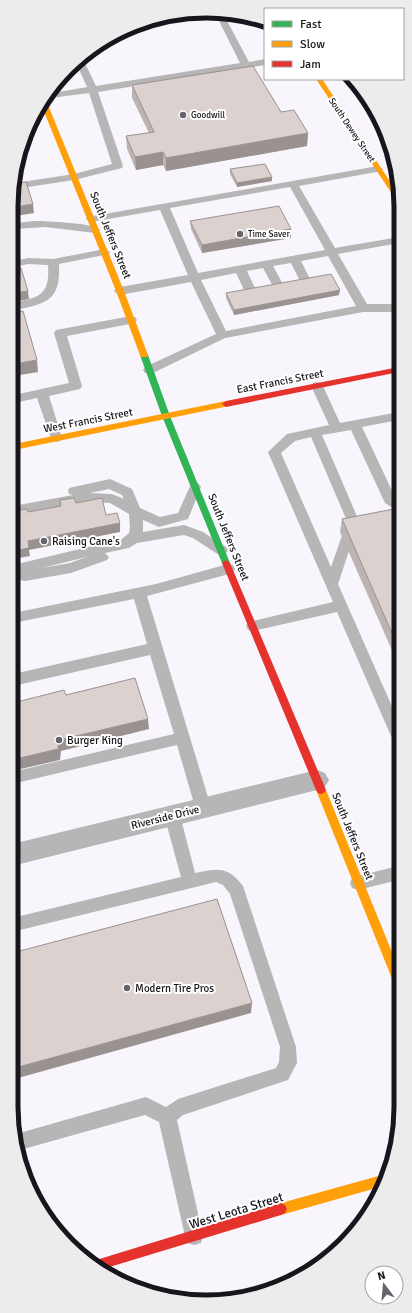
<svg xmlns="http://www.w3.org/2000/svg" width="412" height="1313" viewBox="0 0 412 1313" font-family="Signika,sans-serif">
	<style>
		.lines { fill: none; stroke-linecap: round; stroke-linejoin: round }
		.lane { fill: #b7b5b6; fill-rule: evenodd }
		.street { fill: #b7b5b6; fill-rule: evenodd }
		.fast { fill: #30b455; fill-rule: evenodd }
		.slow { fill: #ff9f0a; fill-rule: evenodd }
		.jam { fill: #e5322d; fill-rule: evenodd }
		.wall { fill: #bcb4b1 }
		.shaded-wall { fill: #999290 }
		.building { fill: #dbd1ce; stroke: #999290 }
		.poi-dot { fill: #66646a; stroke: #fff; stroke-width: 1.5 }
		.labels { text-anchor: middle; stroke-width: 4; stroke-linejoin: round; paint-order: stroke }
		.far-poi-label { font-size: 9px; fill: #18161c; stroke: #fff; text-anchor: start }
		.far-street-label { font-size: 9px; fill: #18161c; stroke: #fff }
		.street-label { font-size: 11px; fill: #18161c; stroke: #fff }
		.poi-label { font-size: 11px; fill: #18161c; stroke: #fff; text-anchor: start }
		.near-street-label { font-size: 13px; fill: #18161c; stroke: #fff }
		.rim { fill: none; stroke: #18161c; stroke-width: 5 }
	</style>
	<rect width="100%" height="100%" fill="#f8f6fc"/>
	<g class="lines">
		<g class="lane">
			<polygon points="216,15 224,15 249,62 265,59 265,65 98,92 123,166 122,168 74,180 15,189 15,183 74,174 112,164 89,93 43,99 48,94 87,87 77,65 83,59 96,86 240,63"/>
			<path d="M378 166 383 169 382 171 299 186 335 248 399 237V243L338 254 367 304H399V312H363L225 338 153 373H145L143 370 145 367 216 334 191 282 120 295 116 293 114 291 116 289 120 287 188 275 160 210 91 222 86 219 87 217ZM290 187 325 250 198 273 170 208ZM328 256 356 306 226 331 201 280 236 273 245 292 247 294H255L257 292 247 271 263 268 274 288H282L284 286 273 266 291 263 301 283H309L311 281 301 261Z"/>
			<path d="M35 221C46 221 95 223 100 230L95 233 45 227 15 229V223Z"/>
			<path d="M105 249 110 252 109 254 59 264C61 301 46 304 14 310V302C40 298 50 294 48 265L28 264 14 267V261L28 258 53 259Z"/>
			<polygon points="131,316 135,317 137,320 135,323 67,336 82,386 80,389 49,396 62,438 60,441 56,442 52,441 37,398 14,403 14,395 69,383 54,333 56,330"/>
			<path d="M317 382 321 383 323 386 340 423 399 412V420L362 427 395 497 399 500V512L385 503 351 430 322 435 359 521 338 584 398 720V742L393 740 391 736 337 612 253 631 248 630 246 626 248 622 253 621 333 602 268 452 287 434 329 425 311 386 313 383ZM311 437 347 521 331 567 281 453 295 441Z"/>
			<path d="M110 479 132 489 140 508 160 517 178 513 191 484 195 482 199 484 201 487 188 519 159 527 143 520V532L184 525 203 532 226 547 228 550 226 553 221 555 216 553 193 538 184 535 137 543 129 548 105 553 109 557 107 560 71 573 25 581 20 580 18 576 20 573 13 575V565L122 539 129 533 130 526 129 514 110 503 88 502 13 516V506L73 495 69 494 68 491 69 488ZM109 489 122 495 124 499 112 494 90 493ZM86 557 70 563 42 568Z"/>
			<polygon points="228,564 233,565 235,569 233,573 147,596 211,807 208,812 203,813 198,812 195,807 177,745 12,784 12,772 174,734 150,655 13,686 13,674 147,644 134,599 13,623 13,613 156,584"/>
			<path d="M172 808 177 810 180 815 195 873C218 868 228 866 243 886L296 1047 297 1063 288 1080 183 1115 177 1120 203 1236 201 1243 194 1245 187 1243 185 1236 159 1122 145 1115 20 1150 16 1134 146 1097 166 1107 178 1099 276 1068 279 1062 280 1047 230 894 223 885 216 882 12 932V918L181 877 164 815 167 810Z"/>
			<polygon points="398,866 398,880 358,890 352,888 350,883 352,878 358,876"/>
		</g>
		<polygon class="street" points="317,770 325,773 329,780 325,787 317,790 12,866 12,844"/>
		<polygon class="fast" points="141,353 147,353 148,355 170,416 230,563 229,565 223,565 222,563 162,416 140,355"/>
		<g class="slow">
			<polygon points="316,79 322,79 399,195 399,202 396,200"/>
			<polygon points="44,98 46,100 124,291 148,355 147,357 141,357 140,355 116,291 41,104"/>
			<polygon points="226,401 229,402 230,404 229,406 14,450 14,444"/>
			<polygon points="321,786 324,787 326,790 398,967 398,986 394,984 393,981 316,790 318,787"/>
			<polygon points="382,1175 384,1176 380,1187 281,1215 277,1213 275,1209 277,1205 281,1203"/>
		</g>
		<g class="jam">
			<polygon points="399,367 399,372 226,407 222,404 226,401"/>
			<polygon points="226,560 230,563 326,790 324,793 321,794 318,793 316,790 222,563"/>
			<polygon points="281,1203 285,1205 287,1209 285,1213 281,1215 103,1269 93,1261"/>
		</g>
	</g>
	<g class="wall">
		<polygon points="132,85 281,112 308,133 307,146 166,171 163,165 136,170 127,149 126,136 149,133 132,98"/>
		<polygon points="230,169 272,181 237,187 230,174"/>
		<polygon points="190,221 291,238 202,253 191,229"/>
		<polygon points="226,293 339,295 234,315 226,298"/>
		<polygon points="399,508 398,664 340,532 342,519"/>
	</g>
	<g class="shaded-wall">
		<polygon points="308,133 307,146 166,171 166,158"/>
		<polygon points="163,152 163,165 136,170 135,157"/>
		<polygon points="272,177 272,181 237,187 237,183"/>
		<polygon points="33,204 34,213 15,216 15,207"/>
		<polygon points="291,229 291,238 202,253 202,245"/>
		<polygon points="340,290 339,295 234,315 234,310"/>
		<polygon points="28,291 29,299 14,302 14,293"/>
		<polygon points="37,360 38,372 14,376 14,364"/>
		<polygon points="120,523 120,532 29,550 30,556 13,559 13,551 28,541"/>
		<polygon points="148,719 149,729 61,751 60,760 12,771 12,760 59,740"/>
		<polygon points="252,1003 251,1013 11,1080 11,1069"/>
	</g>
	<g class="building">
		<polygon points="253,66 281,112 294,110 308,133 166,158 163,152 135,157 126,136 154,132 132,85"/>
		<polygon points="265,164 272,177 237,183 230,169"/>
		<polygon points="26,182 33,204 15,207 15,184"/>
		<polygon points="279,206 291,229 202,245 190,221"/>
		<polygon points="21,268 28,291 14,293 14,269 15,269"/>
		<polygon points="331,274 340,290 234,310 226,293"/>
		<polygon points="23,311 37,360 14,364 14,313"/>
		<polygon points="74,498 76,503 102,498 106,515 117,513 120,523 28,541 29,548 13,551 13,511 27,509 28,512 61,506 60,500"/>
		<polygon points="399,508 398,647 342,519"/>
		<polygon points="135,678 148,719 59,740 58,749 12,760 13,703 64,690 66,695"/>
		<polygon points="217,899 252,1003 11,1069 12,953"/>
	</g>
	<g class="poi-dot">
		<circle cx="183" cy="115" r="4"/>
		<circle cx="240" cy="234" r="4"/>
		<circle cx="44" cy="541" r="4"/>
		<circle cx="59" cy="740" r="4"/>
		<circle cx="127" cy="988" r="4"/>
	</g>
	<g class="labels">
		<g class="far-poi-label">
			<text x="191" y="118">Goodwill</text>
			<text x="248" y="237">Time Saver</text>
		</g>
		<g class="far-street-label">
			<text transform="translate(352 130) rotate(56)" y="3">South Dewey Street</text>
		</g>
		<g class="street-label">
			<text transform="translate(111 235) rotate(68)" y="4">South Jeffers Street</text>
			<text transform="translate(280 381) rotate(-11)" y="4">East Francis Street</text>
			<text transform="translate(88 420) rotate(-11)" y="4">West Francis Street</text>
			<text transform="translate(229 537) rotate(68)" y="4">South Jeffers Street</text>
			<text transform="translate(165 817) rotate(-14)" y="4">Riverside Drive</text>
			<text transform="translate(353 836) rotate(68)" y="4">South Jeffers Street</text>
		</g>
		<g class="poi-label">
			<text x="52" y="545">Raising Cane's</text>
			<text x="67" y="744">Burger King</text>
			<text x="135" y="992">Modern Tire Pros</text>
		</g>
		<g class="near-street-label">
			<text transform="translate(236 1210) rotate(-17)" y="5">West Leota Street</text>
		</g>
	</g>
	<path d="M0 0H412V1313H0ZM206 18H206A188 188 0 0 1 394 206V1107A188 188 0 0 1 206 1295H206A188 188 0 0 1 18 1107V206A188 188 0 0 1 206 18Z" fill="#edeced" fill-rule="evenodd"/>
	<path class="rim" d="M206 18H206A188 188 0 0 1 394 206V1107A188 188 0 0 1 206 1295H206A188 188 0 0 1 18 1107V206A188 188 0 0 1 206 18Z"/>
	<rect x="264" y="8" width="140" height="72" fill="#ffffff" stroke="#a3a2a4"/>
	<rect x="272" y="21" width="20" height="6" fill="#30b455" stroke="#a3a2a4"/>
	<text x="300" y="28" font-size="12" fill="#18161c">Fast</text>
	<rect x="272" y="41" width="20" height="6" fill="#ff9f0a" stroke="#a3a2a4"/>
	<text x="300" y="48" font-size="12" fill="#18161c">Slow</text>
	<rect x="272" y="61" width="20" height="6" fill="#e5322d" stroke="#a3a2a4"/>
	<text x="300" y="68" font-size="12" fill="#18161c">Jam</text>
	<g transform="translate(384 1285) rotate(344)"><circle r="19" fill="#ffffff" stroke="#a3a2a4"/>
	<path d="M0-3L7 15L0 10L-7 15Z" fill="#66646a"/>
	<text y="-6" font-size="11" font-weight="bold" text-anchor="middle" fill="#18161c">N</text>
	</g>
</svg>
